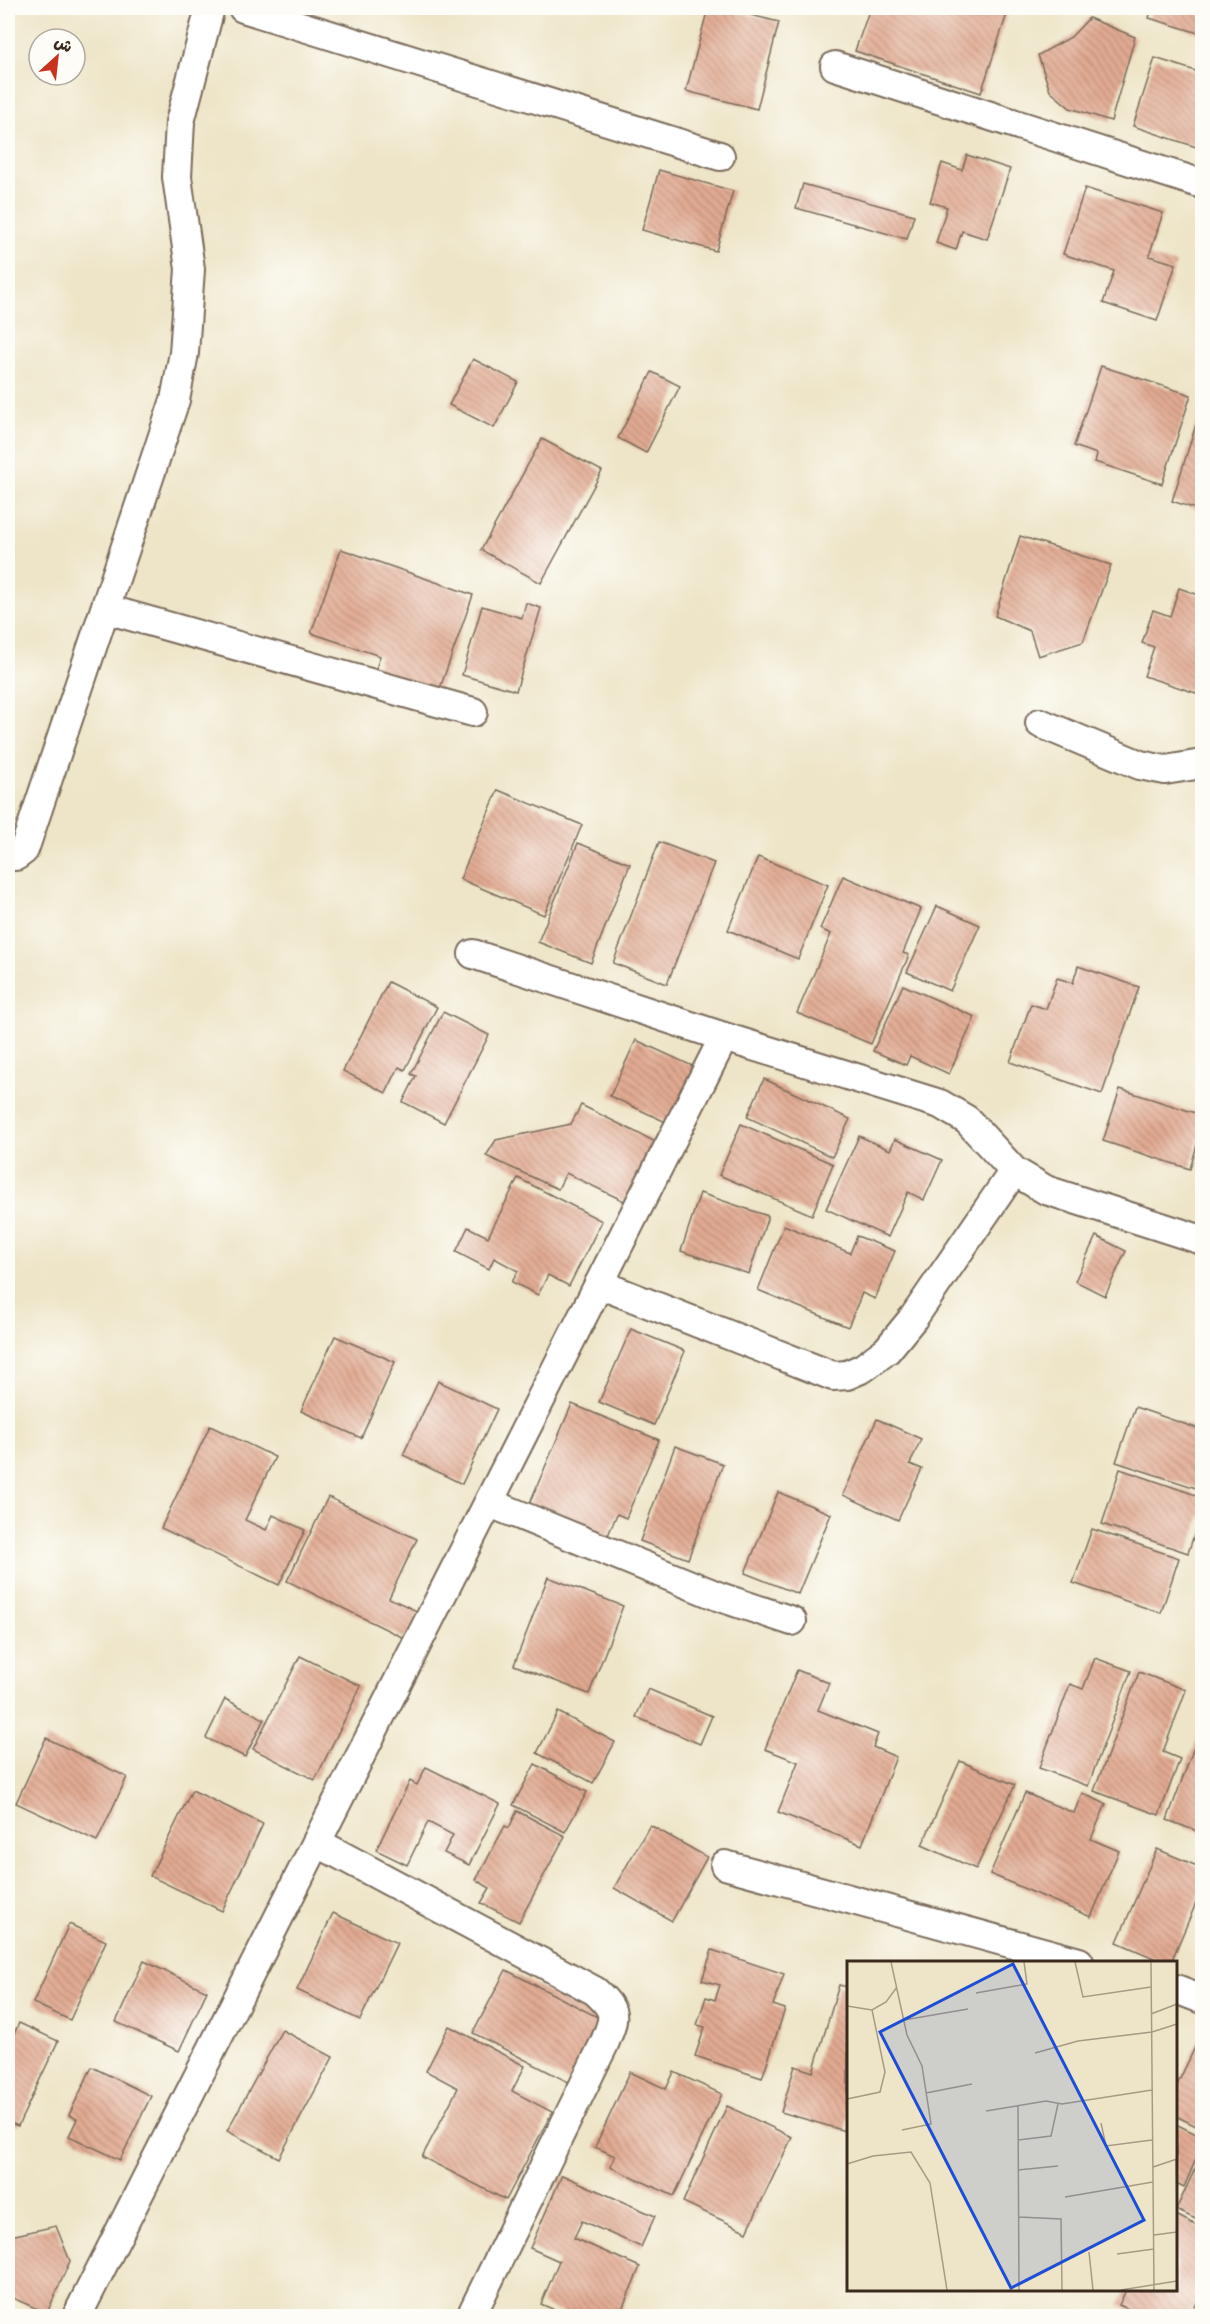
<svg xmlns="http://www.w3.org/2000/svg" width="1210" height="2324" viewBox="0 0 1210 2324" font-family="'Gochi Hand','Playpen Sans Arabic',sans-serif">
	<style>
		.building { fill: url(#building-back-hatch) }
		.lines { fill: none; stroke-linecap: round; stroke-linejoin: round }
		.minor-casing { stroke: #7a6b5a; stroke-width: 32 }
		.minor { stroke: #fff; stroke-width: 28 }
		.inset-road { fill: none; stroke: #a69a84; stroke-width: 1.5 }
		.view { fill: #1d4ed8; fill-opacity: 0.15; stroke: #1d4ed8; stroke-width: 3 }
		.inset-edge { fill: none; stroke: #3b2a1e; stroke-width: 3 }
	</style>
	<defs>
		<pattern id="building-back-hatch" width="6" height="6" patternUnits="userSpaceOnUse" patternTransform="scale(1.5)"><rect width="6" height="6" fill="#e2aa92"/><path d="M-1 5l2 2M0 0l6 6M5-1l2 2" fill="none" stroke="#b88b77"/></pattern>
	</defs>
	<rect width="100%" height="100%" fill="#fdfcf7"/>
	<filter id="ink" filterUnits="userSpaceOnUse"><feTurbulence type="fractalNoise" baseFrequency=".0167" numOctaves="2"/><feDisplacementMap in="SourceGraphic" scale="12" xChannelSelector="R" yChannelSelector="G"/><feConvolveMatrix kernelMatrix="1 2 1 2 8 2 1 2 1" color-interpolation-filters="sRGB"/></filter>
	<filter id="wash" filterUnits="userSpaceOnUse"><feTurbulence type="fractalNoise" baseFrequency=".008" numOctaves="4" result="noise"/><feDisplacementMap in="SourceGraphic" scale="24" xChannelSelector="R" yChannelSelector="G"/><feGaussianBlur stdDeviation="1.35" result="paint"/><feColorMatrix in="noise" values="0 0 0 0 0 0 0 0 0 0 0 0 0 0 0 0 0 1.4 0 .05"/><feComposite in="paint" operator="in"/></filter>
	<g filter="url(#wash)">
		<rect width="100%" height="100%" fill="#eee5c8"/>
		<g id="blocks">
			<g class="building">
				<polygon points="708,8 722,8 779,22 757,109 686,91"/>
				<polygon points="870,8 1009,8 981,93 855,51"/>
				<polygon points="1152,8 1202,8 1202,34 1149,18"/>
				<polygon points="1089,18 1135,37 1111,121 1070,108 1050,91 1038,55 1071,37"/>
				<polygon points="1155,58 1202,73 1202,149 1133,126"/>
				<polygon points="967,155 1010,169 987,239 962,231 956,250 936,243 947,207 930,202 942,163 962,170"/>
				<polygon points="659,170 733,191 716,251 642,230"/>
				<polygon points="803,184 914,215 907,239 796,208"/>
				<polygon points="1085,188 1163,213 1149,256 1176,264 1157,321 1103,303 1114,271 1063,254"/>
				<polygon points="473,359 518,382 494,428 449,405"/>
				<polygon points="1101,366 1191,395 1162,484 1095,462 1097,454 1074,446"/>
				<polygon points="652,372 680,386 646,453 618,438"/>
				<polygon points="1200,412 1202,413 1202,511 1172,501"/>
				<polygon points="542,439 602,471 541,583 481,550"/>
				<polygon points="1020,536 1111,565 1083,642 1038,656 1030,631 995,616"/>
				<polygon points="341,549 473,595 439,691 376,669 380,656 311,633"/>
				<polygon points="1179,588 1202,596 1202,695 1144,676 1154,647 1142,643 1153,610 1170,616"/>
				<polygon points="526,603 541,608 516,691 462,675 482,606 522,618"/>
				<polygon points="498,790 582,825 544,915 460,879"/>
				<polygon points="659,842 714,863 667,984 613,963"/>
				<polygon points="578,843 630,864 591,963 538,942"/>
				<polygon points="758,857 828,885 798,959 728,930"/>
				<polygon points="843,876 921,909 903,953 909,955 871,1044 797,1013 831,934 820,929"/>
				<polygon points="937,906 980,925 950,991 907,972"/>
				<polygon points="1078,966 1139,987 1102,1094 1010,1062 1031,1004 1046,1009 1057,978 1073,983"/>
				<polygon points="388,982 437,1007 405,1070 399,1067 386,1093 343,1071"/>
				<polygon points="903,985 975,1017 949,1074 910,1056 906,1065 873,1051"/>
				<polygon points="443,1012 489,1035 444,1123 403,1102 416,1076 411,1074"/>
				<polygon points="636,1040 697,1068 670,1124 610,1096"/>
				<polygon points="764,1079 850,1119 832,1157 747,1117"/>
				<polygon points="1120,1089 1202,1115 1202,1128 1190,1169 1103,1141"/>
				<polygon points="581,1105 656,1142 626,1202 566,1173 558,1189 486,1156 496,1140 571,1124"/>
				<polygon points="741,1124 833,1164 812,1215 719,1175"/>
				<polygon points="859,1136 890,1150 895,1139 942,1160 924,1200 908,1192 888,1237 826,1209"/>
				<polygon points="518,1178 602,1221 569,1286 548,1275 538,1295 512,1282 518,1271 494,1258 489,1269 456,1252 468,1227 488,1237"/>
				<polygon points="700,1193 768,1216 749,1274 681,1251"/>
				<polygon points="784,1225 850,1253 857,1236 895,1251 875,1299 862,1293 848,1327 758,1290"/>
				<polygon points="1096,1236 1126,1251 1105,1296 1075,1281"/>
				<polygon points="631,1329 685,1351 654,1425 599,1402"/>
				<polygon points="335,1336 395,1362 361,1438 301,1411"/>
				<polygon points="438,1381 497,1409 462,1484 403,1455"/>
				<polygon points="572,1404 659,1440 626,1518 617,1514 606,1540 528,1507"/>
				<polygon points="1135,1407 1202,1430 1202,1490 1116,1462"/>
				<polygon points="877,1419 921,1439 910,1464 922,1469 898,1520 843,1495"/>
				<polygon points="210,1426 275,1457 245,1520 266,1530 273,1515 305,1530 279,1585 161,1528"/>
				<polygon points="675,1446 723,1464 688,1559 640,1541"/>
				<polygon points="1120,1469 1202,1497 1202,1511 1188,1553 1102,1524"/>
				<polygon points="778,1492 831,1514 798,1594 745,1573"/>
				<polygon points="328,1497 417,1539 389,1598 419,1612 406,1639 287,1581"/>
				<polygon points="1092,1529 1179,1558 1161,1613 1073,1583"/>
				<polygon points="548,1577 623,1606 589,1694 514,1665"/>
				<polygon points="300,1656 361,1686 315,1780 253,1749"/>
				<polygon points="1095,1658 1131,1671 1088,1786 1039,1768 1070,1684 1083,1689"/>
				<polygon points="797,1670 829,1683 818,1710 878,1734 873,1747 896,1757 862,1845 778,1812 798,1762 765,1749"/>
				<polygon points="1139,1672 1186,1690 1163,1752 1180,1759 1159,1815 1094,1791"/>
				<polygon points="648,1689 712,1716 700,1744 636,1717"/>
				<polygon points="225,1699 264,1719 245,1757 206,1738"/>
				<polygon points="558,1712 615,1742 593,1783 537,1753"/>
				<polygon points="1202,1726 1202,1833 1167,1820"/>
				<polygon points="46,1738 127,1777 97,1841 16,1803"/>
				<polygon points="960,1761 1015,1785 976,1869 922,1845"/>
				<polygon points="535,1764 587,1792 565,1832 513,1805"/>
				<polygon points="426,1767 500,1804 469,1865 444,1853 453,1835 428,1822 407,1865 376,1850 410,1781 417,1785"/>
				<polygon points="192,1790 263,1824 222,1911 150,1876"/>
				<polygon points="1025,1793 1074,1813 1082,1793 1106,1804 1091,1839 1119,1851 1091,1917 990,1874"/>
				<polygon points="517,1811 565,1836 519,1922 481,1903 490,1888 476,1880 505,1826 509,1828"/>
				<polygon points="650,1825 707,1857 672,1921 614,1888"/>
				<polygon points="1157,1849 1202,1868 1202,1889 1171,1962 1163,1962 1117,1942"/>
				<polygon points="333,1913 397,1943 360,2020 297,1990"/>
				<polygon points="69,1924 106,1941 70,2020 33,2003"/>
				<polygon points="712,1950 784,1974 773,2005 785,2009 762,2078 695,2056 705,2027 697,2025 706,1997 715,2000 720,1985 702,1980"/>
				<polygon points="144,1961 207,1991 179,2051 116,2022"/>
				<polygon points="506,1970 611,2024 578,2087 473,2033"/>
				<polygon points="839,1985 848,1987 848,2119 845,2131 781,2112 795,2066 813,2072"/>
				<polygon points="19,2023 58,2041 18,2126 8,2122 8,2047"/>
				<polygon points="449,2026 525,2066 512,2091 552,2112 506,2200 422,2157 458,2088 426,2071"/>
				<polygon points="282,2030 333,2057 279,2158 227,2131"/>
				<polygon points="1199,2039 1202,2041 1202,2129 1176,2116 1176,2087"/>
				<polygon points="92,2067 151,2096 120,2160 69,2136 77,2119 69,2115"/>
				<polygon points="630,2072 666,2089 674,2072 722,2094 674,2196 610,2167 615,2156 595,2147"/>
				<polygon points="727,2106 792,2137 747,2232 683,2202"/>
				<polygon points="1176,2124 1202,2137 1202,2145 1184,2187 1176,2183"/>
				<polygon points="1200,2158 1202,2159 1202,2222 1176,2210"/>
				<polygon points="562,2175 655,2216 641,2247 582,2221 574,2238 640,2267 619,2316 563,2316 564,2314 541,2304 559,2261 530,2248"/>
				<polygon points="1176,2215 1202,2228 1202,2291 1191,2316 1144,2316 1119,2305 1126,2290 1176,2290"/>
				<polygon points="56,2226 70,2261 47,2313 8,2296 8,2245 11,2236"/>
			</g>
		</g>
	</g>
	<g filter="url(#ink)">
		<use href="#blocks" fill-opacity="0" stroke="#7a6b5a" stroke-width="1.5"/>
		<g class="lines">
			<g class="minor-casing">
				<g id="minor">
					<polyline points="243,8 720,156"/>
					<polyline points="835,66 1202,184"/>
					<polyline points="106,609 473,712"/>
					<polyline points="1040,723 1140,765 1165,770 1202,764"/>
					<polyline points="8,855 16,856 24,850 175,400 184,353 190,269 177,177 180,122 210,8"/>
					<polyline points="473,954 724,1037 940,1104 967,1120 1014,1171 1046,1190 1202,1240"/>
					<polyline points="599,1284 833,1376 847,1375 863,1368 887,1350 914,1317 1014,1171"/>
					<polyline points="490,1503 720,1597 792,1621"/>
					<path d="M318 1843 595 1991C618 2012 615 2017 604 2044L471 2316"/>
					<polyline points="725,1865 1079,1962"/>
					<polyline points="1176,1989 1202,1999"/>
					<polyline points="77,2316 724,1037"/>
				</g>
			</g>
			<use href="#minor" class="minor"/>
		</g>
	</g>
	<g transform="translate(847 1961)">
		<rect width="330" height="330" fill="#eee5c8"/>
		<path class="inset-road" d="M44 1 60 74 75 105 84 163 55 169M228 1 236 36 304 26M304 1 307 329M129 32 180 23 177 1M0 45 25 49 39 41 50 26M304 53 330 43M57 59 121 48M188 92 231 80 305 71 330 63M79 132 125 123M0 138 33 131 38 111 25 49M171 145 172 329M139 150 199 140 215 143 305 129M254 162 259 185 305 179M171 179 204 175 211 143M329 198 330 244M0 203 26 195 64 191 83 222 100 329M306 206 330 198M171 209 211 205M218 236 306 221M172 256 214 258 215 329M307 274 330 271M242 291 246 329M270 293 307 288M274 329 330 320"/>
		<path class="view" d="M166 3 297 259 164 327 33 71Z"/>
		<rect width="330" height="330" class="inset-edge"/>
	</g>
	<rect width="1210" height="2324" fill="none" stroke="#fdfcf7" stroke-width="30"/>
	<g transform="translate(57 57) rotate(27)"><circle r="28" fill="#fdfcf7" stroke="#afa8a0" stroke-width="1.5"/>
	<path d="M0-4.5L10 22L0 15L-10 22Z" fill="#c8321e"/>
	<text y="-9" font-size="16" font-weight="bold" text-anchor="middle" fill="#3b2a1e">ش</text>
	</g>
</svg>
